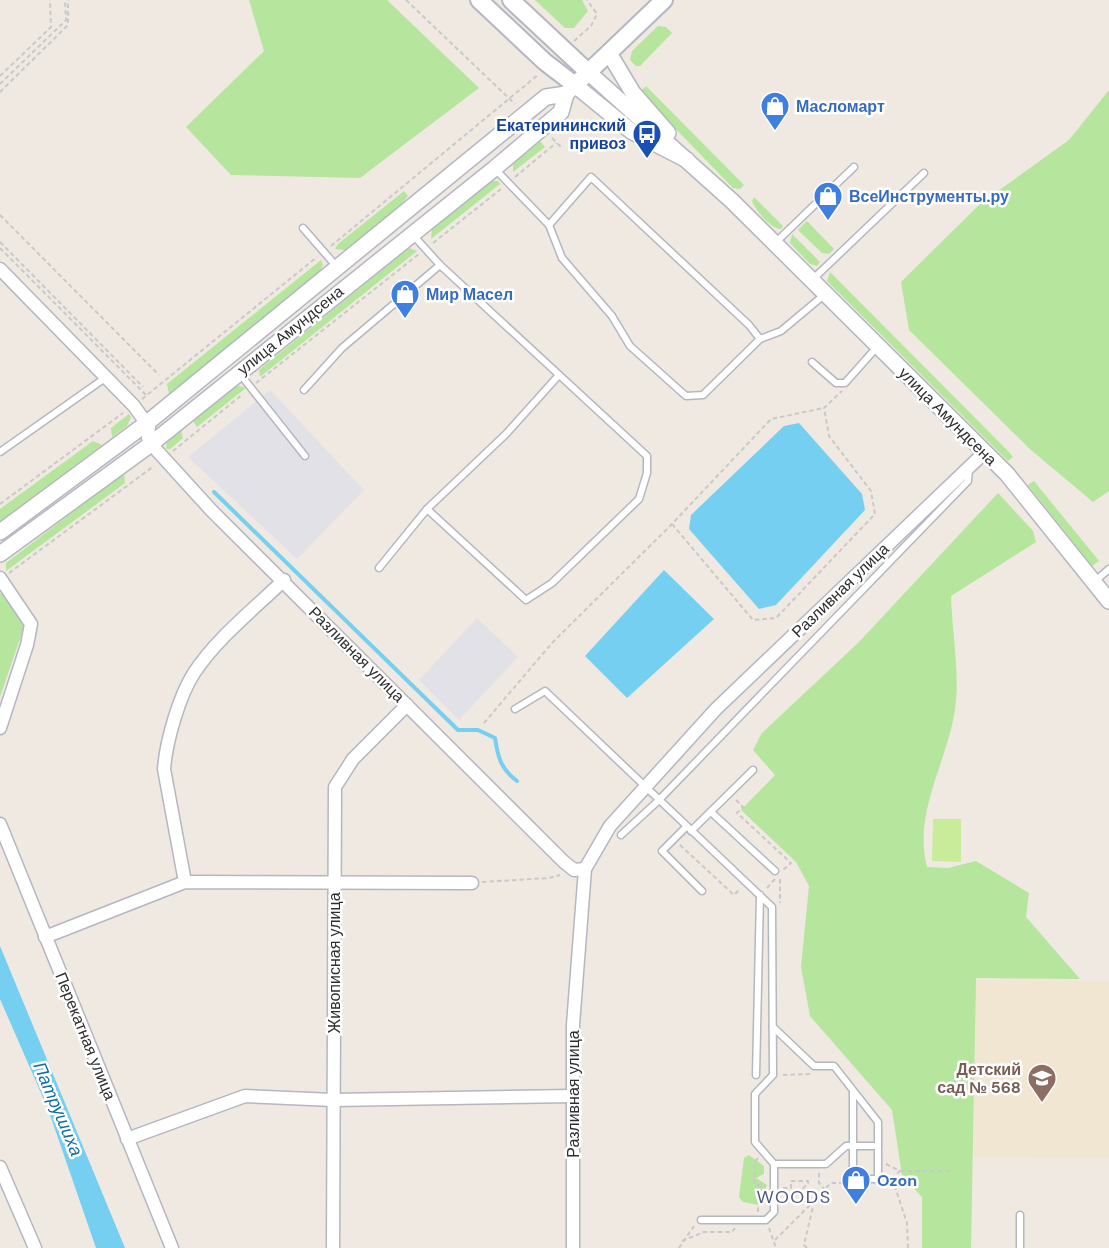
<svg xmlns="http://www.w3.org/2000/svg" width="1109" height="1248" viewBox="0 0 1109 1248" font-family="'DM Sans',sans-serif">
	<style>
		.industrial { fill: #e3e1e8 }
		.education { fill: #f0e6d1 }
		.green { fill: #b6e59e }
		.pitch { fill: #c9ec9a }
		.water { fill: #75cff0 }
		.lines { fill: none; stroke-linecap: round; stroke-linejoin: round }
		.stream { stroke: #75cff0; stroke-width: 4 }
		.service-casing { stroke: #b4b7c1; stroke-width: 9 }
		.minor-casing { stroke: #b4b7c1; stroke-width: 15 }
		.tertiary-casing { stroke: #b4b7c1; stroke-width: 18 }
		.secondary-casing { stroke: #b4b7c1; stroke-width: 20 }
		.path { stroke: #c9c9c9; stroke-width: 2; stroke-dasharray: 4.5 3; stroke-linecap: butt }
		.service { stroke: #fff; stroke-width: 6 }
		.minor { stroke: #fff; stroke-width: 12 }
		.tertiary { stroke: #fff; stroke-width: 15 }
		.secondary { stroke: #fff; stroke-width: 16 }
		.labels { text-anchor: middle; stroke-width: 5; stroke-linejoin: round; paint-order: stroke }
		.shop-label { font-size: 16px; font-weight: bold; fill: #366cbe; stroke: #fff; text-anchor: start }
		.transit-label { font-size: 16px; font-weight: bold; fill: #164399; stroke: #fff; text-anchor: end }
		.street-label { font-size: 16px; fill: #2e2e2e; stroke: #fff }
		.education-label { font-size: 16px; font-weight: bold; fill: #785e54; stroke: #fff; text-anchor: end }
		.water-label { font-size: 18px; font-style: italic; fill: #0d6fa3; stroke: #fff }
		.neighbourhood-label { font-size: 18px; letter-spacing: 1.5px; fill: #4d5680; stroke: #fff }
	</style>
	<rect width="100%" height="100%" fill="#efe9e1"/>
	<g class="industrial">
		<polygon points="270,390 364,490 297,559 188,457"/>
		<polygon points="477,618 518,657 459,720 419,680"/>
	</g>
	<polygon class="education" points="975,980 1109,981 1109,1158 974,1157"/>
	<g class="green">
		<polygon points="249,0 387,0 479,88 360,178 231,175 186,127 264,51"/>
		<polygon points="535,0 582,0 588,11 574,28 565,28"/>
		<polygon points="658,26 666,27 672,33 640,66 636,66 630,60 632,51"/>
		<polygon points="646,86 744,185 740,189 733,188 640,92"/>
		<polygon points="1109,90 1109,491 1093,502 1031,450 909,330 901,282 980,204 1069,140"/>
		<polygon points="540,141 545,147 513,172 513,164"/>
		<polygon points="491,181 498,181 500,184 431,239 432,229"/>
		<polygon points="404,191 408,196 399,207 345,250 335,249 338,244"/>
		<path d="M754 197 783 226 781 229C771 229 756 211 752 201Z"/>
		<polygon points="807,221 834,249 829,254 822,253 798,230"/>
		<polygon points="792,234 820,262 817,266 810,264 790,243"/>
		<polygon points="409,248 417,251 260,377 259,370"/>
		<polygon points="321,260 323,265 320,271 169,394 167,384"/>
		<polygon points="830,272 1009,452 1013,457 1008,461 827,281"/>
		<polygon points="236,385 246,388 197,427 193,421"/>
		<polygon points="129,414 131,417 127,426 112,437 111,428"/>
		<polygon points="181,430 183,438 170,449 166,449 167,441"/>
		<polygon points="93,441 102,445 0,521 0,509"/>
		<polygon points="124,473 125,483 6,571 6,563"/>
		<polygon points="1034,481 1099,561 1092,566 1028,485"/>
		<path d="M998 493 1033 531 1036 542 951 596C952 629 959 669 956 701 951 757 912 810 927 867L948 868 976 861 1029 893 1026 917 1080 979 976 978 971 1248H922V1197L902 1175 892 1110 810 1016 801 967 809 886 796 862 741 810 775 775 753 750 762 733 859 642Z"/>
		<polygon points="2,592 24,627 0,697 0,594"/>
		<polygon points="749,1155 764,1166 764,1174 756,1178 767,1185 759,1205 743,1202 739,1197 744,1158"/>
	</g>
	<polygon class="pitch" points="933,819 961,819 961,862 932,861"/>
	<g class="water">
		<polygon points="799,423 862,494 865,510 776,605 759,609 689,529 691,515 784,426"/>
		<polygon points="664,570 714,619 627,698 585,656"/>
		<polygon points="0,946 125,1248 96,1248 48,1109 0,999"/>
	</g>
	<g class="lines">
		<path class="stream" d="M214 492 458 730H478L495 738C498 758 501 769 517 781"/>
		<g class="service-casing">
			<g id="service">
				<polyline points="495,169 549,225 562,258 612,316 630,346 686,396 703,395 760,339 781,331 824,295"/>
				<polyline points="549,225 591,177 749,325 760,339"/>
				<polyline points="303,228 337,267"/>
				<polyline points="413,235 440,265 647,456 647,473 639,499 552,583 526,600 427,509"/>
				<polyline points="775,243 854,167"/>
				<polyline points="812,280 924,173"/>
				<polyline points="812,362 836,383 845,383 877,347"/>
				<polyline points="240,374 305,456"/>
				<polyline points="304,390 342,348 440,265"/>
				<polyline points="0,452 105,378"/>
				<polyline points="379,568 427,509 506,434 559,375"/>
				<polyline points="1094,582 1109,569"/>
				<polyline points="515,709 545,691 772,907 773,1075 755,1094 755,1142 774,1164 774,1212 766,1220 701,1220"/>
				<polyline points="711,812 775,871"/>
				<polyline points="686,827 662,851 702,891"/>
				<polyline points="691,831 753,770"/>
				<polyline points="621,835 658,801 968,481 969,468"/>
				<polyline points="773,1027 814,1066 834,1066 878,1122 878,1179 853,1179 853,1091"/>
				<polyline points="756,1075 760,895"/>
				<polyline points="774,1164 826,1164 846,1146 878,1146"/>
				<polyline points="1020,1215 1020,1248"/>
			</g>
		</g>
		<g class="minor-casing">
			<g id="minor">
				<polyline points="0,269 134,406 149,427 148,438 151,444 211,510 564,862 574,870 585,869"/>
				<polyline points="0,578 31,624 27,645 0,728"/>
				<polyline points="0,824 172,1248"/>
				<path d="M185 882 164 769C166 742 179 696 194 673 217 638 254 609 284 580"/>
				<polyline points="45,937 185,882 472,883"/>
				<polyline points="127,1139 245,1096 333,1100 573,1096"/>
				<polyline points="0,1167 35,1248"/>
				<polyline points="333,1248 335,787 353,759 407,705"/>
				<polyline points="573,1248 573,1025 585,869 610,826 716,709 985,452"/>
			</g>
		</g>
		<g class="tertiary-casing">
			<g id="tertiary">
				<polyline points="609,53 633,93 668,133"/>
				<polyline points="588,72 732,201 1007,474 1109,601"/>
				<polyline points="0,532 147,423 546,97 566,94"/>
				<polyline points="0,554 151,444 495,168 561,112 566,94 575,85 631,131 687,160"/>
			</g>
		</g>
		<g class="secondary-casing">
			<g id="secondary">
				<polyline points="479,0 545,62 575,85 664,0"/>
				<polyline points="511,0 588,72"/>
			</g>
		</g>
		<g class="path">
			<polyline points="406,0 515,104"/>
			<polyline points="574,41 591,26 597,14 587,0"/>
			<polyline points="0,76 51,27 50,0"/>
			<polyline points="0,84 66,20 65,0"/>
			<polyline points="0,92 68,25 68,0"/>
			<polyline points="552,138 562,148"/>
			<polyline points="515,177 556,143"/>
			<polyline points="0,215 159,375"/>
			<polyline points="0,242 143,387"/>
			<polyline points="433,243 501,189"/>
			<polyline points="331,246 539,74"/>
			<polyline points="0,248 146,395"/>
			<polyline points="256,383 419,254"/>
			<polyline points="142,399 317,257"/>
			<polyline points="173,451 243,394"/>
			<polyline points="0,504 123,413"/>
			<polyline points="672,524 753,620 776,618 875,514 871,491 829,436 824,408 842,391"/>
			<polyline points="9,573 154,466"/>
			<polyline points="484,723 552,643 672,524 771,419 824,408"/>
			<polyline points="736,800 743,807 737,813 791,863 783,870"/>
			<polyline points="680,845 734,895 739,890"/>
			<polyline points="780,879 780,903"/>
			<polyline points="482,882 549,878 560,875"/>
			<polyline points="767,888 775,879"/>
			<polyline points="783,1075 811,1074"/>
			<polyline points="758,1158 755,1162 754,1184 766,1187"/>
			<polyline points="886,1164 900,1171 888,1181"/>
			<polyline points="900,1171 953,1171"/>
			<polyline points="819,1173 819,1183 824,1189"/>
			<polyline points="887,1183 895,1187 907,1223 908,1248"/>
			<polyline points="758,1185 758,1212"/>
			<polyline points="783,1188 791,1188 791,1181 808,1181 808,1184 791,1198"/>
			<polyline points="769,1228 776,1248"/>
			<polyline points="775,1240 813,1202"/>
			<polyline points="682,1241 704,1232 732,1232 735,1228"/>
			<polyline points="679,1248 694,1226"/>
			<polyline points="807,1248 804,1245 815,1198 831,1183 845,1183"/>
		</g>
		<use href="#service" class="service"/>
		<use href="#minor" class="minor"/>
		<use href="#tertiary" class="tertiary"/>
		<use href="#secondary" class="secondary"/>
	</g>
	<defs>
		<g id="shop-pin" transform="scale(1.5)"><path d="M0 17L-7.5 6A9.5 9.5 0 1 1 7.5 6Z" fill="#3f7fe0" stroke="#fff"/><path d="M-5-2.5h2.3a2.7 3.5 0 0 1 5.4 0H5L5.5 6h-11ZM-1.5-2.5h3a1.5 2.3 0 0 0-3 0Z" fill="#fff"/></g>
		<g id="bus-pin" transform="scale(1.5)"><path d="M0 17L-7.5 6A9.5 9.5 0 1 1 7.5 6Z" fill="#1a4fb4" stroke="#fff"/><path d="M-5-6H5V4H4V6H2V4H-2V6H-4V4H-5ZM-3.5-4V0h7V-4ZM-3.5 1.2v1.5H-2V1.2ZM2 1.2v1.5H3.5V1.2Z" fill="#fff"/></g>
		<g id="school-pin" transform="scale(1.5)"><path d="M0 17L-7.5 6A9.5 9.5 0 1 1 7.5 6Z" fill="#8d6e63" stroke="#fff"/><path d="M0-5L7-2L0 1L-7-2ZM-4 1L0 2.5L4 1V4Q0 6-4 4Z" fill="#fff"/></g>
	</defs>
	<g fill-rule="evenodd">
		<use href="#shop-pin" x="775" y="106"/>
		<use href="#bus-pin" x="647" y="134"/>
		<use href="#shop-pin" x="828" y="196"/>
		<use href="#shop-pin" x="405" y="294"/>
		<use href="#school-pin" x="1042" y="1078"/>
		<use href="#shop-pin" x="856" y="1180"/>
	</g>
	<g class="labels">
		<g class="shop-label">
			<text x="796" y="112">Масломарт</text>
			<text x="849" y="202">ВсеИнструменты.ру</text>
			<text x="426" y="300">Мир Масел</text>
			<text x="877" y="1186">Ozon</text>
		</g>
		<g class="transit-label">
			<text x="626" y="131">Екатерининский<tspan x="626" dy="18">привоз</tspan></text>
		</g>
		<g class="street-label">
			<text transform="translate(290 330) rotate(-39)" y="6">улица Амундсена</text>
			<text transform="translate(948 416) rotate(45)" y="6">улица Амундсена</text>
			<text transform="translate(840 590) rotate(-44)" y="6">Разливная улица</text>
			<text transform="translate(357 654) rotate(45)" y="6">Разливная улица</text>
			<text transform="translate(334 963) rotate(-90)" y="6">Живописная улица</text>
			<text transform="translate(86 1036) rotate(68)" y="6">Перекатная улица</text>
			<text transform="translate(573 1094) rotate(-90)" y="6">Разливная улица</text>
		</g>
		<g class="education-label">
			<text x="1021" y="1075">Детский<tspan x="1021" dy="18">сад № 568</tspan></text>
		</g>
		<g class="water-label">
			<text transform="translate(58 1109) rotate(67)" y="6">Патрушиха</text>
		</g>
		<g class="neighbourhood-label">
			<text x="794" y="1203">WOODS</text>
		</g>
	</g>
</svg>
